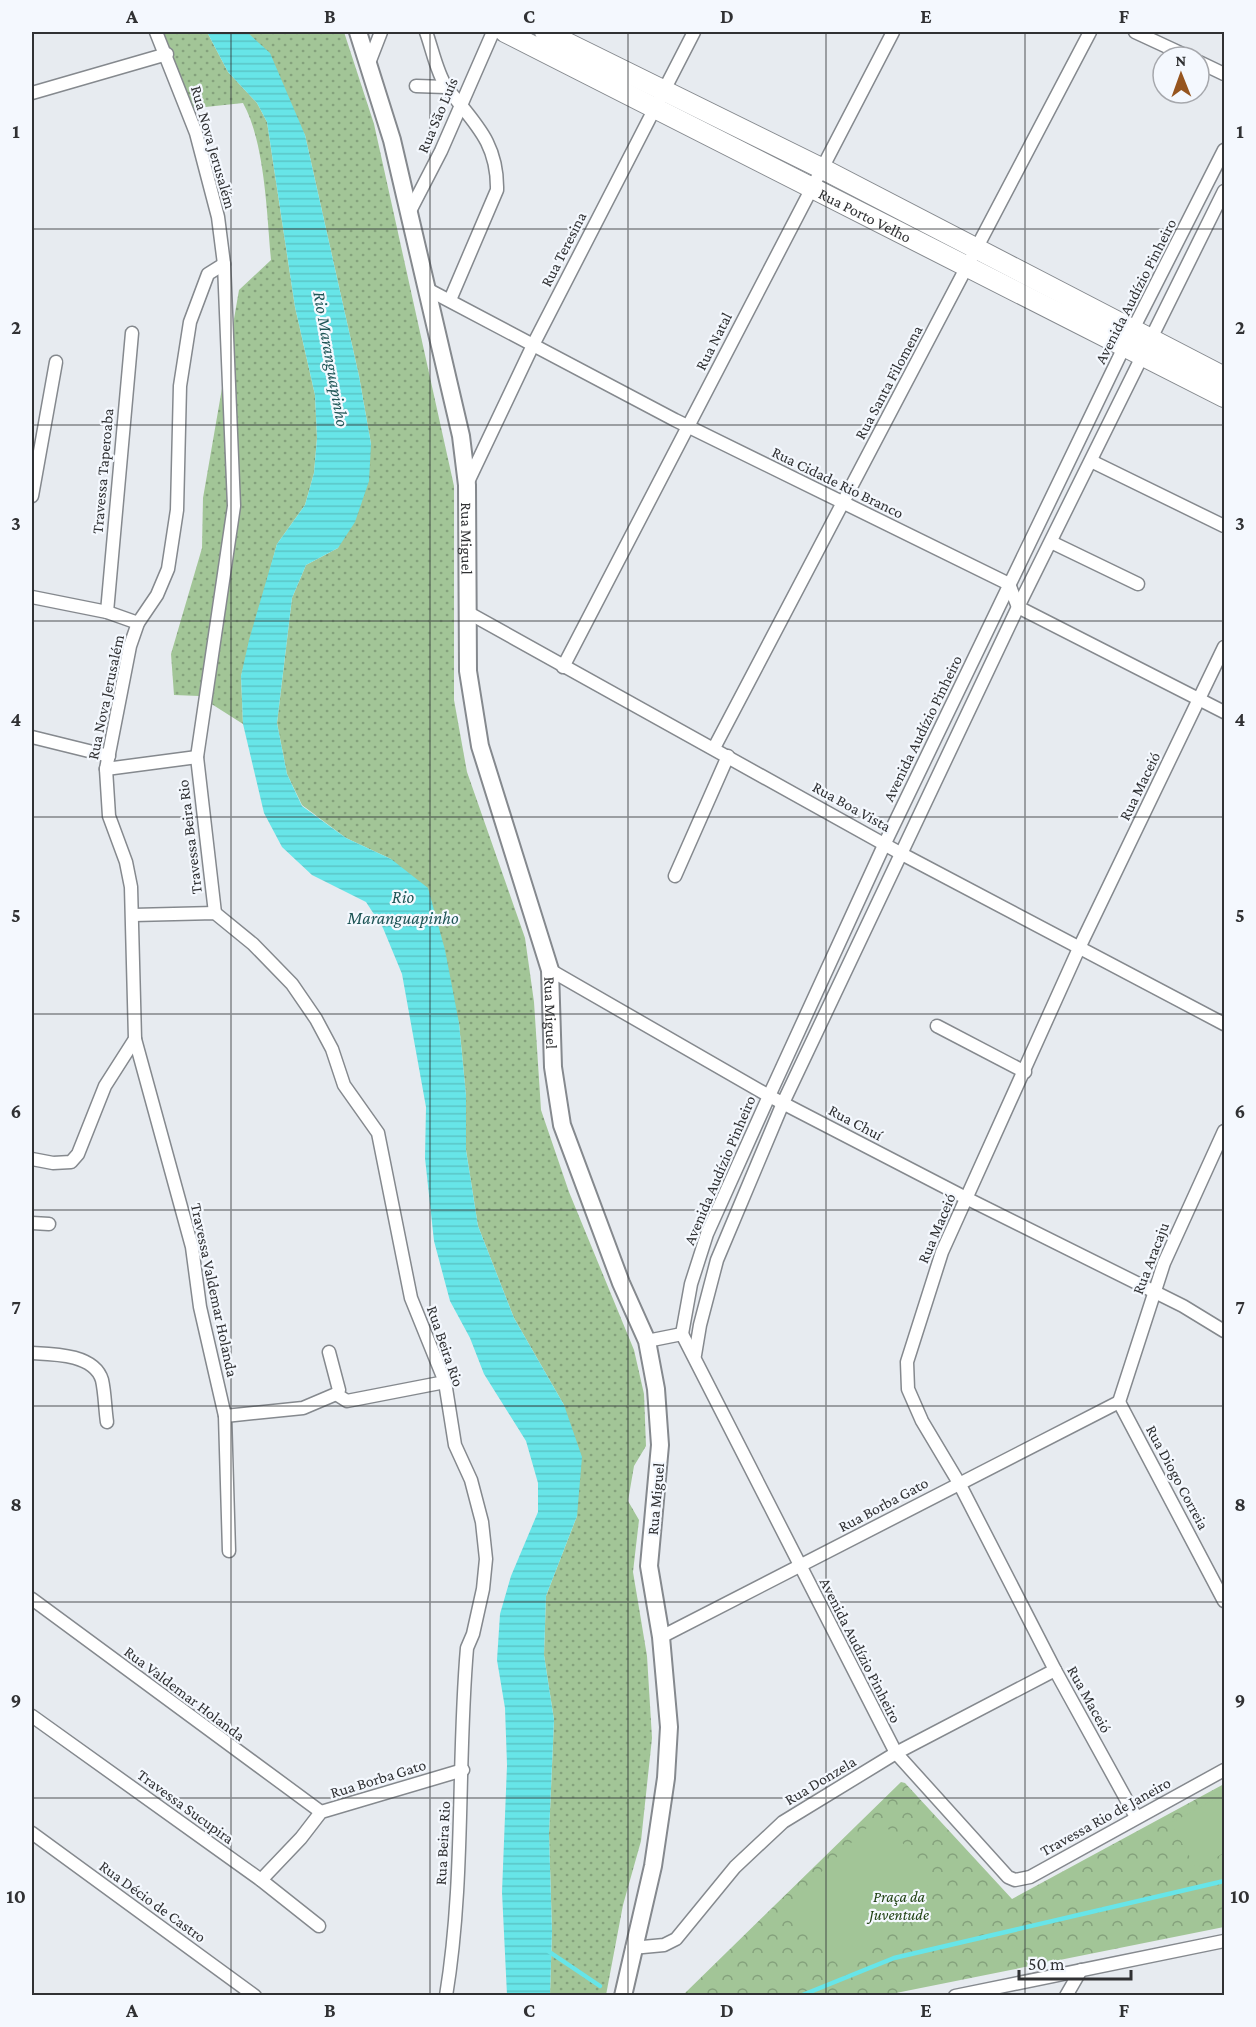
<svg xmlns="http://www.w3.org/2000/svg" width="1256" height="2027" viewBox="0 0 1256 2027" font-family="'Crimson Pro',serif">
	<style>
		.grass { fill: url(#grass-dots) }
		.forest { fill: url(#forest-crowns) }
		.garden { fill: #a2c597 }
		.water { fill: url(#water-rules) }
		.lines { fill: none; stroke-linecap: round; stroke-linejoin: round }
		.stream { stroke: #67e5e8; stroke-width: 4.5 }
		.minor-casing { stroke: #85898e; stroke-width: 15 }
		.secondary-casing { stroke: #85898e; stroke-width: 20 }
		.primary-casing { stroke: #85898e; stroke-width: 22 }
		.minor { stroke: #fff; stroke-width: 12 }
		.secondary { stroke: #fff; stroke-width: 16 }
		.primary { stroke: #fff; stroke-width: 20 }
		.grid { fill: none; stroke: #303133; stroke-width: 1.5; stroke-opacity: 0.55 }
		.labels { text-anchor: middle; stroke-width: 4.5; stroke-linejoin: round; paint-order: stroke }
		.street-label { font-size: 16px; fill: #303133; stroke: #f4f8fe }
		.park-label { font-size: 16px; font-style: italic; fill: #1d3f0f; stroke: #f4f8fe }
		.water-label { font-size: 18px; font-style: italic; fill: #1e5556; stroke: #f4f8fe }
		.neatline { fill: none; stroke: #303133; stroke-width: 2 }
		.grid-label { font-size: 20px; text-anchor: middle; font-weight: bold; fill: #303133 }
	</style>
	<defs>
		<pattern id="grass-dots" width="8" height="8" patternUnits="userSpaceOnUse" patternTransform="scale(1.5)"><rect width="8" height="8" fill="#a2c597"/><path d="M2 2h.1M6 6h.1" fill="none" stroke="#84a17c" stroke-width="1.8" stroke-linecap="round"/></pattern>
		<pattern id="forest-crowns" width="20" height="18" patternUnits="userSpaceOnUse" patternTransform="scale(1.5)"><rect width="20" height="18" fill="#a2c597"/><path d="M2 6a3 3 0 1 1 6 0M12 15a3 3 0 1 1 6 0" fill="none" stroke="#84a17c"/></pattern>
		<pattern id="water-rules" width="6" height="5" patternUnits="userSpaceOnUse" patternTransform="scale(1.5)"><rect width="6" height="5" fill="#67e5e8"/><path d="M0 2.5h6" fill="none" stroke="#5ac5c7"/></pattern>
	</defs>
	<rect width="100%" height="100%" fill="#e7ebf0"/>
	<g class="grass">
		<path d="M156 32H207L228 72 257 103 267 122 295 307 315 395 317 438 314 473 305 505 277 544 241 676 243 724 199 696 174 695 171 654 202 548 203 498 239 290 271 260C267 216 265 142 243 103L187 109Z"/>
		<polygon points="247,32 344,32 374,124 454,486 454,700 467,772 525,938 534,1002 541,1110 569,1192 634,1350 644,1394 646,1446 634,1466 628,1501 639,1520 633,1572 647,1656 652,1738 641,1841 623,1905 606,1995 550,1995 552,1931 549,1834 554,1720 544,1655 546,1596 577,1516 564,1405 514,1318 478,1226 466,1150 466,1095 459,1023 391,859 346,838 302,805 287,774 277,723 292,598 306,565 338,548 371,444 359,376 305,135"/>
	</g>
	<polygon class="forest" points="901,1782 905,1783 1012,1899 1224,1784 1224,1927 886,1995 682,1996"/>
	<g class="garden">
		<polygon points="1224,1794 1224,1853 1196,1868 1171,1823"/>
		<polygon points="877,1818 937,1877 843,1970 783,1909"/>
	</g>
	<polygon class="water" points="207,32 247,32 270,53 305,135 359,376 371,444 369,481 355,522 338,548 306,565 292,598 277,723 287,774 302,806 346,838 391,859 428,888 445,950 459,1023 466,1095 466,1150 478,1226 514,1318 564,1405 582,1457 577,1516 546,1596 544,1655 554,1720 549,1834 552,1931 550,1995 507,1995 502,1892 507,1765 505,1708 497,1660 500,1614 511,1576 538,1512 538,1483 526,1441 484,1374 470,1338 450,1301 434,1241 425,1158 426,1107 402,974 383,928 366,902 312,875 282,847 264,813 243,724 241,676 249,640 277,544 305,505 314,473 317,438 315,395 295,307 267,122 257,103 228,72"/>
	<g class="lines">
		<g class="stream">
			<polyline points="548,1951 600,1986"/>
			<polyline points="800,1996 894,1958 1224,1881"/>
		</g>
		<g class="minor-casing">
			<g id="minor">
				<polyline points="156,32 196,133 218,217 224,264 234,506 197,757 215,913"/>
				<path d="M426 32C432 48 437 74 447 88 474 123 498 142 497 190L450 300"/>
				<polyline points="1135,32 1189,57"/>
				<polyline points="1199,62 1224,74"/>
				<polyline points="369,63 381,32"/>
				<polyline points="416,86 446,87"/>
				<polyline points="32,93 167,54"/>
				<polyline points="410,211 441,151 493,32"/>
				<polyline points="427,289 675,420 1009,584 1018,607 1224,712"/>
				<polyline points="1091,461 1224,526"/>
				<polyline points="467,484 533,345 694,32"/>
				<polyline points="32,496 56,362"/>
				<polyline points="1051,542 1138,584"/>
				<polyline points="32,597 107,612 138,623"/>
				<polyline points="107,612 132,333"/>
				<polyline points="467,612 900,853 1224,1024"/>
				<polyline points="563,667 893,32"/>
				<polyline points="32,737 109,756"/>
				<polyline points="714,748 1090,32"/>
				<polyline points="106,769 197,757"/>
				<polyline points="675,876 728,756"/>
				<path d="M133 915 215 913 253 944 292 984 316 1019 332 1049 344 1085 378 1133 411 1298 445 1382 455 1445 471 1480 482 1522 486 1559 483 1589 473 1634 467 1648C457 1763 465 1881 446 1996"/>
				<polyline points="550,970 769,1096 966,1198 1183,1306 1224,1331"/>
				<polyline points="937,1026 1025,1072"/>
				<polyline points="135,1039 192,1247 200,1307 225,1416 229,1551"/>
				<polyline points="32,1159 53,1163 71,1162 78,1154 105,1086 135,1039 131,887 126,862 109,816 106,769 130,646 138,623 157,595 168,569 177,510 180,386 190,322 208,274 224,264"/>
				<polyline points="32,1223 49,1224"/>
				<polyline points="682,1334 691,1284 707,1234 769,1096 885,843 1125,345 1224,150"/>
				<polyline points="647,1341 682,1334 896,1753 1008,1877 1015,1880 1030,1877 1224,1770"/>
				<path d="M32 1353C53 1354 94 1354 102 1380 105 1393 105 1409 107 1422"/>
				<polyline points="695,1355 700,1325 717,1260 783,1103 1018,607 1224,191"/>
				<polyline points="336,1394 347,1401 445,1382"/>
				<polyline points="1119,1402 1164,1263 1224,1131"/>
				<polyline points="1119,1402 1224,1601"/>
				<polyline points="225,1416 303,1408 336,1394 339,1390 329,1352"/>
				<polyline points="32,1599 321,1812"/>
				<polyline points="661,1637 1119,1402"/>
				<polyline points="32,1716 261,1880 319,1926"/>
				<polyline points="1136,1817 1055,1670 959,1483 922,1421 908,1389 907,1362 942,1252 1080,946 1224,647"/>
				<polyline points="32,1833 255,1996"/>
				<polyline points="261,1880 301,1838 321,1812 463,1770"/>
				<polyline points="632,1948 664,1945 676,1939 735,1867 783,1822 896,1753 1055,1670"/>
				<polyline points="955,1996 1224,1941"/>
				<polyline points="1066,1996 1081,1970"/>
			</g>
		</g>
		<g class="secondary-casing">
			<g id="secondary">
				<path id="s1" d="M358 32 392 140 461 436 467 485 468 671 480 746 550 970 553 1067 562 1125 621 1283 647 1341 656 1389 660 1445 649 1566 661 1637 669 1727 666 1778 653 1866 623 1996"/>
			</g>
		</g>
		<g class="primary-casing">
			<g id="primary">
				<path id="s2" d="M505 32 1224 397"/>
				<polyline points="545,32 821,168 1224,377"/>
			</g>
		</g>
		<use href="#minor" class="minor"/>
		<use href="#secondary" class="secondary"/>
		<use href="#primary" class="primary"/>
	</g>
	<path class="grid" d="M231 32V1996M430 32V1996M628 32V1996M826 32V1996M1025 32V1996M32 229H1224M32 425H1224M32 621H1224M32 817H1224M32 1014H1224M32 1210H1224M32 1406H1224M32 1602H1224M32 1798H1224"/>
	<g class="labels">
		<g class="street-label">
			<text transform="translate(437 115) rotate(-67)" y="6">Rua São Luís</text>
			<text transform="translate(214 147) rotate(74)" y="6">Rua Nova Jerusalém</text>
			<text dy="6" stroke="none"><textPath href="#s2" startOffset="404">Rua Porto Velho</textPath></text>
			<text transform="translate(563 249) rotate(-63)" y="6">Rua Teresina</text>
			<text transform="translate(1135 291) rotate(-63)" y="6">Avenida Audízio Pinheiro</text>
			<text transform="translate(713 341) rotate(-63)" y="6">Rua Natal</text>
			<text transform="translate(888 382) rotate(-62)" y="6">Rua Santa Filomena</text>
			<text transform="translate(102 471) rotate(-85)" y="6">Travessa Taperoaba</text>
			<text transform="translate(838 482) rotate(26)" y="6">Rua Cidade Rio Branco</text>
			<text dy="6" stroke="none"><textPath href="#s1" startOffset="520">Rua Miguel</textPath></text>
			<text transform="translate(105 697) rotate(-78)" y="6">Rua Nova Jerusalém</text>
			<text transform="translate(922 728) rotate(-64)" y="6">Avenida Audízio Pinheiro</text>
			<text transform="translate(1139 786) rotate(-64)" y="6">Rua Maceió</text>
			<text transform="translate(852 806) rotate(29)" y="6">Rua Boa Vista</text>
			<text transform="translate(189 837) rotate(-97)" y="6">Travessa Beira Rio</text>
			<text dy="6" stroke="none"><textPath href="#s1" startOffset="1006">Rua Miguel</textPath></text>
			<text transform="translate(856 1122) rotate(28)" y="6">Rua Chuí</text>
			<text transform="translate(719 1170) rotate(-67)" y="6">Avenida Audízio Pinheiro</text>
			<text transform="translate(936 1228) rotate(-67)" y="6">Rua Maceió</text>
			<text transform="translate(1150 1258) rotate(-69)" y="6">Rua Aracaju</text>
			<text transform="translate(215 1290) rotate(78)" y="6">Travessa Valdemar Holanda</text>
			<text transform="translate(446 1346) rotate(71)" y="6">Rua Beira Rio</text>
			<text transform="translate(1178 1477) rotate(62)" y="6">Rua Diogo Correia</text>
			<text transform="translate(655 1499) rotate(-85)" y="6">Rua Miguel</text>
			<text transform="translate(883 1504) rotate(-28)" y="6">Rua Borba Gato</text>
			<text transform="translate(861 1650) rotate(63)" y="6">Avenida Audízio Pinheiro</text>
			<text transform="translate(185 1693) rotate(37)" y="6">Rua Valdemar Holanda</text>
			<text transform="translate(1090 1699) rotate(61)" y="6">Rua Maceió</text>
			<text transform="translate(378 1778) rotate(-17)" y="6">Rua Borba Gato</text>
			<text transform="translate(820 1780) rotate(-31)" y="6">Rua Donzela</text>
			<text transform="translate(186 1806) rotate(36)" y="6">Travessa Sucupira</text>
			<text transform="translate(1105 1816) rotate(-29)" y="6">Travessa Rio de Janeiro</text>
			<text transform="translate(442 1843) rotate(-87)" y="6">Rua Beira Rio</text>
			<text transform="translate(153 1901) rotate(36)" y="6">Rua Décio de Castro</text>
		</g>
		<g class="park-label">
			<text x="899" y="1902">Praça da<tspan x="899" dy="18">Juventude</tspan></text>
		</g>
		<g class="water-label">
			<text transform="translate(331 359) rotate(80)" y="6">Rio Maranguapinho</text>
			<text x="403" y="903">Rio<tspan x="403" dy="21">Maranguapinho</tspan></text>
		</g>
	</g>
	<rect width="1256" height="2027" fill="none" stroke="#f4f8fe" stroke-width="66"/>
	<g transform="translate(1181 75) rotate(359)"><circle r="28" fill="#f4f8fe" stroke="#a6a8ad" stroke-width="1.5"/>
	<path d="M0-4.5L10 22L0 15L-10 22Z" fill="#96551f"/>
	<text y="-9" font-size="16" font-weight="bold" text-anchor="middle" fill="#303133">N</text>
	</g>
	<path d="M1019 1970v9h112v-9" fill="none" stroke="#303133" stroke-width="3"/>
	<text x="1028" y="1970" font-size="18" fill="#303133" stroke="#f4f8fe" stroke-width="4.5" paint-order="stroke">50 m</text>
	<rect x="33" y="33" width="1190" height="1961" class="neatline"/>
	<g class="grid-label">
		<text x="132" y="23">A</text>
		<text x="330" y="23">B</text>
		<text x="529" y="23">C</text>
		<text x="727" y="23">D</text>
		<text x="926" y="23">E</text>
		<text x="1124" y="23">F</text>
		<text x="16" y="138">1</text>
		<text x="1240" y="138">1</text>
		<text x="16" y="334">2</text>
		<text x="1240" y="334">2</text>
		<text x="16" y="530">3</text>
		<text x="1240" y="530">3</text>
		<text x="16" y="726">4</text>
		<text x="1240" y="726">4</text>
		<text x="16" y="922">5</text>
		<text x="1240" y="922">5</text>
		<text x="16" y="1118">6</text>
		<text x="1240" y="1118">6</text>
		<text x="16" y="1314">7</text>
		<text x="1240" y="1314">7</text>
		<text x="16" y="1511">8</text>
		<text x="1240" y="1511">8</text>
		<text x="16" y="1707">9</text>
		<text x="1240" y="1707">9</text>
		<text x="16" y="1903">10</text>
		<text x="1240" y="1903">10</text>
		<text x="132" y="2017">A</text>
		<text x="330" y="2017">B</text>
		<text x="529" y="2017">C</text>
		<text x="727" y="2017">D</text>
		<text x="926" y="2017">E</text>
		<text x="1124" y="2017">F</text>
	</g>
</svg>
